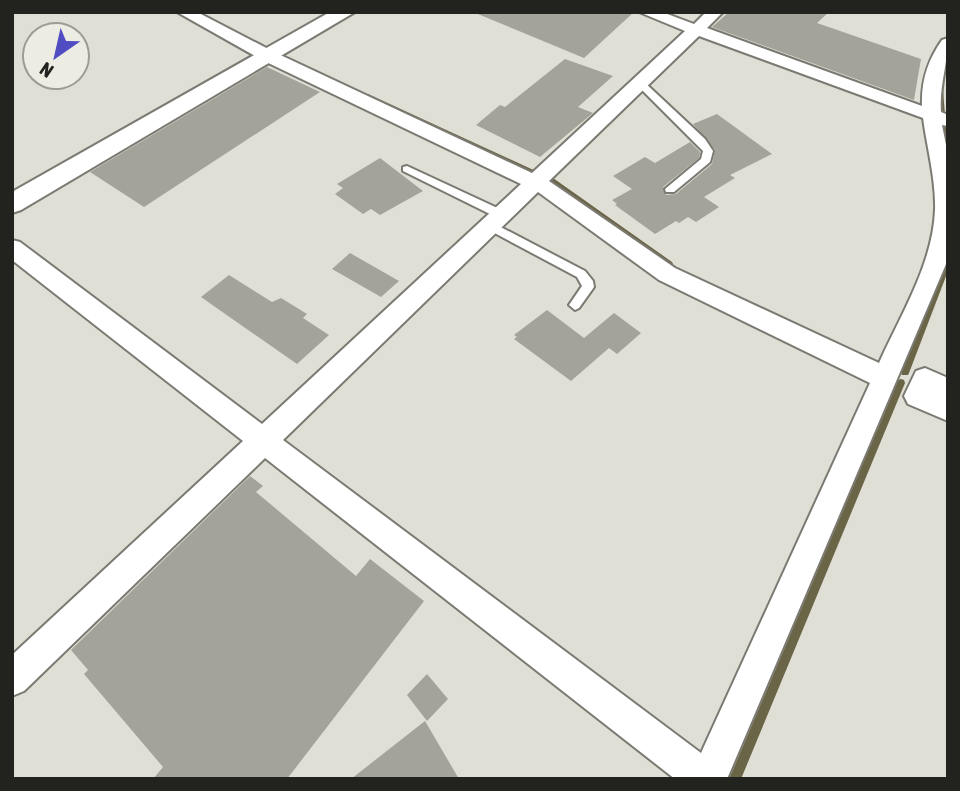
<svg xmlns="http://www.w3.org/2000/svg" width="960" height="791" viewBox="0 0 960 791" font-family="'Asap Condensed',sans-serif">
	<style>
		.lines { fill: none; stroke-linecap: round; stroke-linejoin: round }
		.stream { fill: #6b6547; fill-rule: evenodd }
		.building { fill: #a4a39a }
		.service-casing { stroke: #7b7a72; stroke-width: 4 }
		.minor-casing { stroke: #7b7a72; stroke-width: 4 }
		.tertiary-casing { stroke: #7b7a72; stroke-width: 4 }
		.service { fill: #fff; fill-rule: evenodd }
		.minor { fill: #fff; fill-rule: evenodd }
		.tertiary { fill: #fff; fill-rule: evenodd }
	</style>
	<rect width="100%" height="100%" fill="#e0dfd5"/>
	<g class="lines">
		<g class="stream">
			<polygon points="940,87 943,89 945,115 942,117 939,115 937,89"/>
			<polygon points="364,94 368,94 540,173 539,175 535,175 364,96"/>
			<polygon points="944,125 946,126 948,129 948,144 945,142 941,127"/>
			<polygon points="549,178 553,178 672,262 673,264 672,266 666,266 549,182"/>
			<polygon points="948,257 948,271 909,373 908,375 902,375 901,373 944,260"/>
			<polygon points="901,379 904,380 905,383 741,779 729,779 897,383 898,380"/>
		</g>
	</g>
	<g class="building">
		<polygon points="473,12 634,12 584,58"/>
		<polygon points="729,12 829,12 817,23 921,59 914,100 712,27"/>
		<polygon points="565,59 613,76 578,107 593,113 540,157 476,125 500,105 505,107"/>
		<polygon points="267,67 320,92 144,207 90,172"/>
		<polygon points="717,114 772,154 730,175 735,178 704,197 719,207 696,222 688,217 679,223 676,221 655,234 615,205 617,204 612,200 632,189 613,176 645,157 655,163 690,142 700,152 699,158 663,187 666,195 676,194 712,164 715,150 693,124"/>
		<polygon points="380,158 423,191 380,215 371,209 363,214 335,194 343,188 337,184"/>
		<polygon points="350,253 399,281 381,297 332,269"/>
		<polygon points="229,275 272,302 281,298 307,314 303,318 329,335 297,364 201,297"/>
		<polygon points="547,310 584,338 614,313 641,333 617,354 609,348 571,381 514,339 517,337 514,335"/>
		<polygon points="250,476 263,486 256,492 356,576 370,559 424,601 287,779 153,779 163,767 84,674 88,670 71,650"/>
		<polygon points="427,674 448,699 427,721 407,695"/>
		<polygon points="425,721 459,779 351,779"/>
	</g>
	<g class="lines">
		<g class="service-casing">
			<g id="service">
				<polygon points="638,82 644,82 705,139 713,151 710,162 674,192 666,192 665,189 701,159 703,151 638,86"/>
				<polygon points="407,166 506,212 508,215 506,218 498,218 403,171 403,167"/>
				<polygon points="491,222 585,271 593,281 594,287 579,308 575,310 569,305 582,286 577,277 487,229 485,226"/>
			</g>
		</g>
		<g class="minor-casing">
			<g id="minor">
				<path d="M177 12H197L274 52 532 173 685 31 639 12H662L694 24 706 12H723L707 28 922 106C921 80 928 60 942 40L948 38C948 64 939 86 941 112L948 115V126L942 125 948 155 946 264 727 779H675L265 458 24 691 12 696V655L243 441 12 260V240L20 242 262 424 521 184 262 60ZM699 36 923 118C927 148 936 180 935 210 933 264 900 316 879 363L675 268 549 181ZM538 192 659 280 870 383 701 753 283 440Z"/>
				<polygon points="925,368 948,378 948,421 908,404 904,396 916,371"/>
			</g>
		</g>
		<g class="tertiary-casing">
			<polygon id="tertiary" points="330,12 355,12 21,210 12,213 12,192"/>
		</g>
		<use href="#service" class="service"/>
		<use href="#minor" class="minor"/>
		<use href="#tertiary" class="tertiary"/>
	</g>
	<rect width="960" height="791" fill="none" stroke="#22221e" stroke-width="28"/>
	<g transform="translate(56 56) rotate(214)"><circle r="33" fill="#edece3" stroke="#9c9b94" stroke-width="2"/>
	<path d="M0-5L12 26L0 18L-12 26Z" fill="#504dc3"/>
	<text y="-10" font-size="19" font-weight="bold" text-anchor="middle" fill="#22221e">N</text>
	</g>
</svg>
